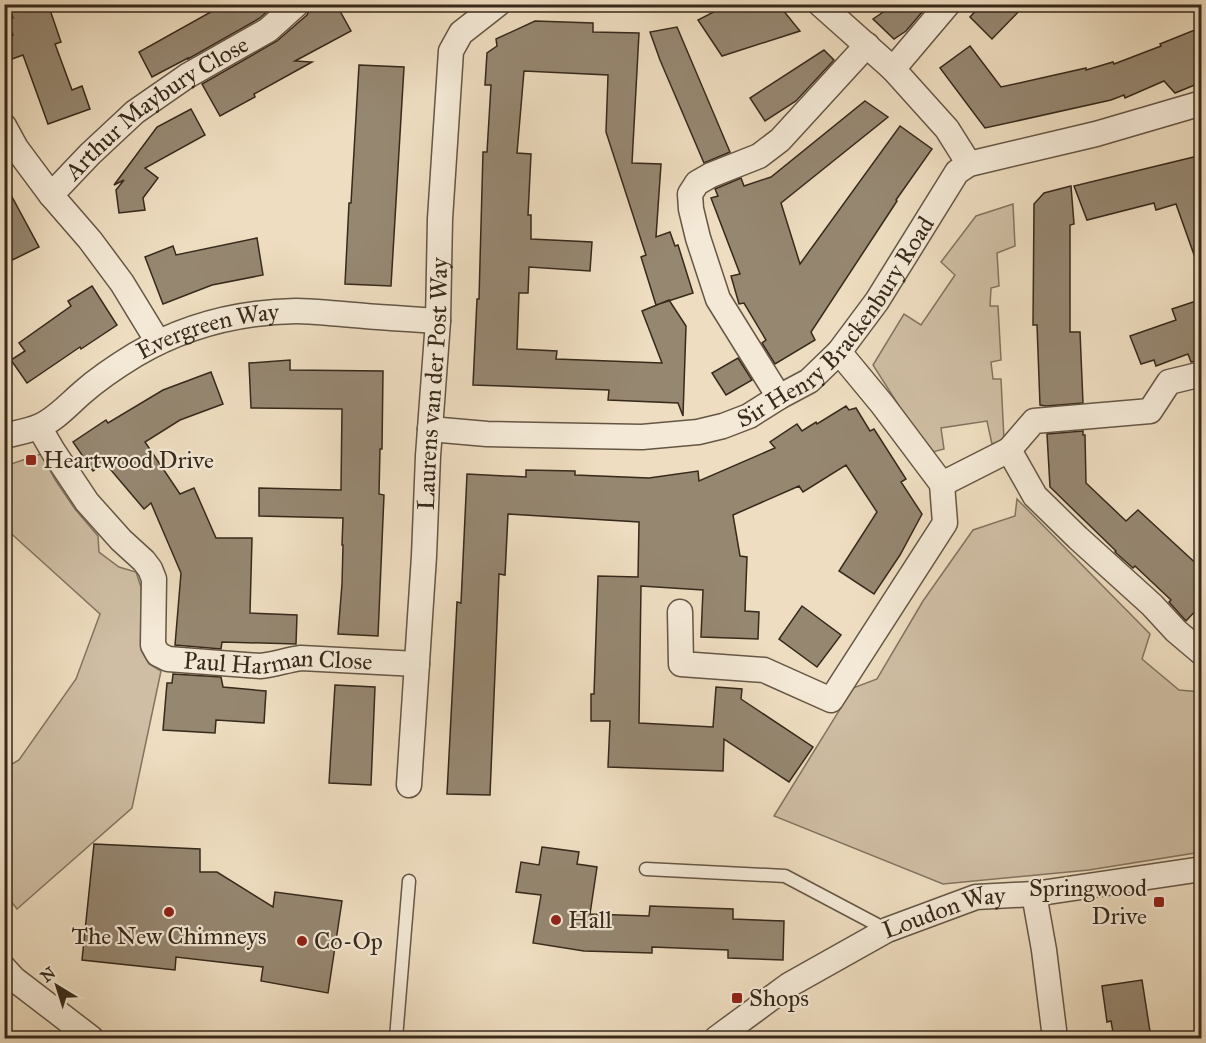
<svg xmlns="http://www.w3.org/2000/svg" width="1206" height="1043" viewBox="0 0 1206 1043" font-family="'IM FELL Great Primer',serif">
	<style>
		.green { fill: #cfbea4; stroke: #837460; stroke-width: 1.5 }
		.building { fill: #968771; stroke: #37291b; stroke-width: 1.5 }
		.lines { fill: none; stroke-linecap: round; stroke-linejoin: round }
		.service-casing { stroke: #655644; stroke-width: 15 }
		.minor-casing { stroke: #655644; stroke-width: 27 }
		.service { stroke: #f4e9d6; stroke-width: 12 }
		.minor { stroke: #f4e9d6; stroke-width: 24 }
		.poi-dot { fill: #8f2418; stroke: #f4e9d6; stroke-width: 2 }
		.labels { text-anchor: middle; stroke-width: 4.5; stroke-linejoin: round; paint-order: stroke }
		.street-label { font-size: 24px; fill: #37291b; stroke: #f4e9d6 }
		.poi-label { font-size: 24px; fill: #37291b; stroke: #f4e9d6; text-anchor: start }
	</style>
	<rect width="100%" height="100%" fill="#eeddc0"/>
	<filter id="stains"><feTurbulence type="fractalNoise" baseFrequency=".00333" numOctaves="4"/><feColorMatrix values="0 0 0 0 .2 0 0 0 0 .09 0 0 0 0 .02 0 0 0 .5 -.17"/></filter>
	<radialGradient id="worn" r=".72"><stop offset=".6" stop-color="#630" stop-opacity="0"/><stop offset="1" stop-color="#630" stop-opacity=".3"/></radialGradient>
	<g class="green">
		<polygon points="1013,204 1015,246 997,253 999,286 991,288 990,306 998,306 1001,360 991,362 993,379 1001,379 1004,440 992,444 987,421 941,428 944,449 929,453 873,365 904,314 921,325 955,275 941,262 976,216"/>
		<polygon points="41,454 56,481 75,509 98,536 99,552 119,567 136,572 141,587 142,616 141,650 149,664 161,671 132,808 17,909 5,894 5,768 19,760 76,679 100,614 5,528 5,466"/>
		<polygon points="1017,499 1150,634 1142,659 1179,690 1201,692 1201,852 1089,870 943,884 774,816 853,688 877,679 923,601 973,530 1015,516"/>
	</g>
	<g class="building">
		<polygon points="8,4 48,4 61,42 55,44 72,90 82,86 90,109 48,124 23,55 4,62 4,39 13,35 7,19 13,18"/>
		<polygon points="225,4 275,4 260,18 188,59 188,58 152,77 139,52"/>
		<polygon points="311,4 336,4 351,31 295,61 312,62 254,94 255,97 220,116 202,84 277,41 307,15 310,9"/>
		<polygon points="729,4 778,4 800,31 722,56 698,20"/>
		<polygon points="895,4 929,4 906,31 894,39 873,19"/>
		<polygon points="982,4 1026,4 992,39 970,17"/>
		<polygon points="535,21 593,23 593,32 639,33 632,163 661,164 656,237 670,232 675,246 678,245 693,293 656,305 641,257 646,255 606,132 608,75 524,71 517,153 531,154 528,215 531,215 531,239 592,242 590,271 529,267 528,293 519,293 517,349 557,351 556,359 662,363 642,311 669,300 686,326 683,416 678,403 608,400 609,390 473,385 477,299 479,299 483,152 487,152 491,85 485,85 487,53 497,46 496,39"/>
		<polygon points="677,27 730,152 704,163 660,60 650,32"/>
		<polygon points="1202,27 1202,82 1175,93 1164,81 1125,98 1124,95 1111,100 985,128 940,68 970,46 1001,87 1086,68 1086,70 1113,62 1114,64 1161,46 1160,44"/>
		<polygon points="824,50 834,60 796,101 765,121 750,98"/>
		<polygon points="359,65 404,67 391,286 345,284 349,203 351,203"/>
		<polygon points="865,101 888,117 781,203 800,264 900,126 932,149 896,200 897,201 811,332 815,340 775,364 762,343 766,340 744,303 739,304 731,276 740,274 711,198 718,196 715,189 741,178 744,186 771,177"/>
		<polygon points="191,109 205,135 145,168 158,178 143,198 145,210 119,213 116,190 124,180 114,185 157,127"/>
		<polygon points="1202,155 1202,265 1198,266 1176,204 1156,210 1154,203 1087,220 1074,186"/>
		<polygon points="4,182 39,247 4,264"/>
		<polygon points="1071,186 1074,224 1070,225 1070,332 1080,332 1083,403 1046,406 1040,405 1037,325 1033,325 1034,204 1044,193"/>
		<polygon points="257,238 263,275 212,285 163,304 145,257 173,246 176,255"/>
		<polygon points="92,286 117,325 81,349 80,347 27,383 11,360 25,351 19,343 71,306 68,301"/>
		<polygon points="1202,299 1202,360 1191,362 1188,354 1156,366 1154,360 1141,364 1130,336 1176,320 1172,309"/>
		<polygon points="738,358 752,380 726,395 712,373"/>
		<polygon points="290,360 290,370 383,371 382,449 380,449 379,494 384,495 378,636 338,634 342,584 343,545 342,545 343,518 259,516 259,488 341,490 342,409 251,408 249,363"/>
		<polygon points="211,372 223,404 180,420 145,442 180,494 194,488 216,538 252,538 250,613 297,615 296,644 222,642 221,649 175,645 181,573 151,503 144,509 105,463 93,471 73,442 106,420 108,423 163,390"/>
		<polygon points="846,406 849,410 856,408 870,431 874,429 906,479 901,482 922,514 900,555 874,594 839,571 877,512 846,465 803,492 799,486 733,515 740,556 747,557 745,611 759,612 758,639 701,637 703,590 641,586 639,723 713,727 716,687 742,689 741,699 813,747 789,782 724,739 723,771 608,767 610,721 591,721 591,694 594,694 598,576 638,577 639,522 508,514 505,575 499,574 490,795 447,794 457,602 461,603 467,474 526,477 526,470 575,471 575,475 649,478 698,471 699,481 775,448 770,442 797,424 802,431 816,422 817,424"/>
		<polygon points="1083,431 1083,435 1085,435 1086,483 1126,521 1138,510 1202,569 1202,604 1186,621 1169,602 1171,600 1135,566 1133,568 1115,552 1116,551 1050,487 1047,434"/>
		<polygon points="802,606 841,635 817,667 779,639"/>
		<polygon points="173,674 221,677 223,687 266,691 264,723 216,720 215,733 163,730 167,683 172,683"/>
		<polygon points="335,685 375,687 371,785 329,783"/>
		<polygon points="94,844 200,849 200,872 217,872 273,907 275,892 342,901 328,993 261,981 263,967 176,957 175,970 82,960"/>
		<polygon points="542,847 579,852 577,864 597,867 590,914 649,916 650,906 733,909 733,919 784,921 783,960 728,958 728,950 652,947 652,953 584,951 533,943 541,895 516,892 521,862 539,865"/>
		<polygon points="1142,980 1151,1038 1114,1038 1111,1021 1107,1022 1102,986"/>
	</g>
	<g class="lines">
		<g class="service-casing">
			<g id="service">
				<polyline points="646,869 785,876 887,930"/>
				<polyline points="396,1038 409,881"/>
			</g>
		</g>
		<g class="minor-casing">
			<g id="minor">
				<polyline points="820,4 893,69 947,129 969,164"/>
				<polyline points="893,69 948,4"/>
				<polyline points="4,126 16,148 51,195 90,240 122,283 158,342"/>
				<path id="s1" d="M51 195 90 154 135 112 187 76 268 30 297 4"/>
				<polyline points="779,397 718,299 698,238 691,209 690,194 697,183 711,175 759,156 780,140 867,45"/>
				<path id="s2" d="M39 427 53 451 87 502 121 540 144 561 150 569 154 579 153 645 158 654 168 659 260 666C274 665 286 660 301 658L417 664"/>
				<path id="s3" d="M430 429 487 434 642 437 698 432 723 426 749 416 779 397 809 381 839 352 877 301 957 172 969 164 1096 134 1202 103"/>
				<path id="s4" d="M4 436C16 433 29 431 40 426 56 419 69 404 83 392 99 378 117 366 135 355 184 326 239 312 296 311 311 311 327 313 342 314 374 317 406 319 438 321"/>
				<polyline points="1009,450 1035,496 1078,538 1152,605 1176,631 1202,653"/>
				<polyline points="942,484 1009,450 1034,421 1150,411 1169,382 1202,374"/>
				<polyline points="680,612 681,664 764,670 831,700 945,523 942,484 882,404 839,352"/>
				<path id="s5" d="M409 785 424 556 428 456 438 321 440 219 451 51 461 33 498 4"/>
				<polyline points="1034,894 1044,950 1055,1038"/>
				<polyline points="4,968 14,979 91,1038"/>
				<path id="s6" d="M717 1038 789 985 887 930 976 897 1034 894 1202 869"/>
			</g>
		</g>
		<use href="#service" class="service"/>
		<use href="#minor" class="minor"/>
	</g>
	<g class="poi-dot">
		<rect x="25" y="454" width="12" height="12" rx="3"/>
		<rect x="1153" y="896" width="12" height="12" rx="3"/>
		<circle cx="169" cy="912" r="6"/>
		<circle cx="556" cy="920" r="6"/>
		<circle cx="302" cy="941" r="6"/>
		<rect x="731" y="992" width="12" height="12" rx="3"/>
	</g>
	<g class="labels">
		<g class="street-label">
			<text dy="8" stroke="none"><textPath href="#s1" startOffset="138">Arthur Maybury Close</textPath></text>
			<text dy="8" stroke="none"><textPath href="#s3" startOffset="452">Sir Henry Brackenbury Road</textPath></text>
			<text dy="8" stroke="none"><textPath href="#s4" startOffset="234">Evergreen Way</textPath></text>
			<text dy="8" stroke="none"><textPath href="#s5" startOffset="402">Laurens van der Post Way</textPath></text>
			<text dy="8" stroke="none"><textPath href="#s2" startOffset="390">Paul Harman Close</textPath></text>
			<text dy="8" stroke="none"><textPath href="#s6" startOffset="262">Loudon Way</textPath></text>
		</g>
		<g class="poi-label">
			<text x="43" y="468">Heartwood Drive</text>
			<text x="1147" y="896" text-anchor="end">Springwood<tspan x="1147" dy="28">Drive</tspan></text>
			<text x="568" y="928">Hall</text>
			<text x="169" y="944" text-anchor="middle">The New Chimneys</text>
			<text x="314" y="949">Co-Op</text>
			<text x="749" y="1006">Shops</text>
		</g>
	</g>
	<rect width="1206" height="1043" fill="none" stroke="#eeddc0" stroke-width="24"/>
	<rect x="6" y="6" width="1194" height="1031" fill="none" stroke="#37291b" stroke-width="3"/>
	<rect x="12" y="12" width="1182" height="1019" fill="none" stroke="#37291b" stroke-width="1.5"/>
	<g transform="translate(57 986) rotate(322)" stroke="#f4e9d6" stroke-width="4.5" paint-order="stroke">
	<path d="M0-4.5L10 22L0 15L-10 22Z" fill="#37291b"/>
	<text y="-9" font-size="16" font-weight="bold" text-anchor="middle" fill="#37291b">N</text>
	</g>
	<rect width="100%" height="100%" filter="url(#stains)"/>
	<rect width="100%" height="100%" fill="url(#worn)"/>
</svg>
